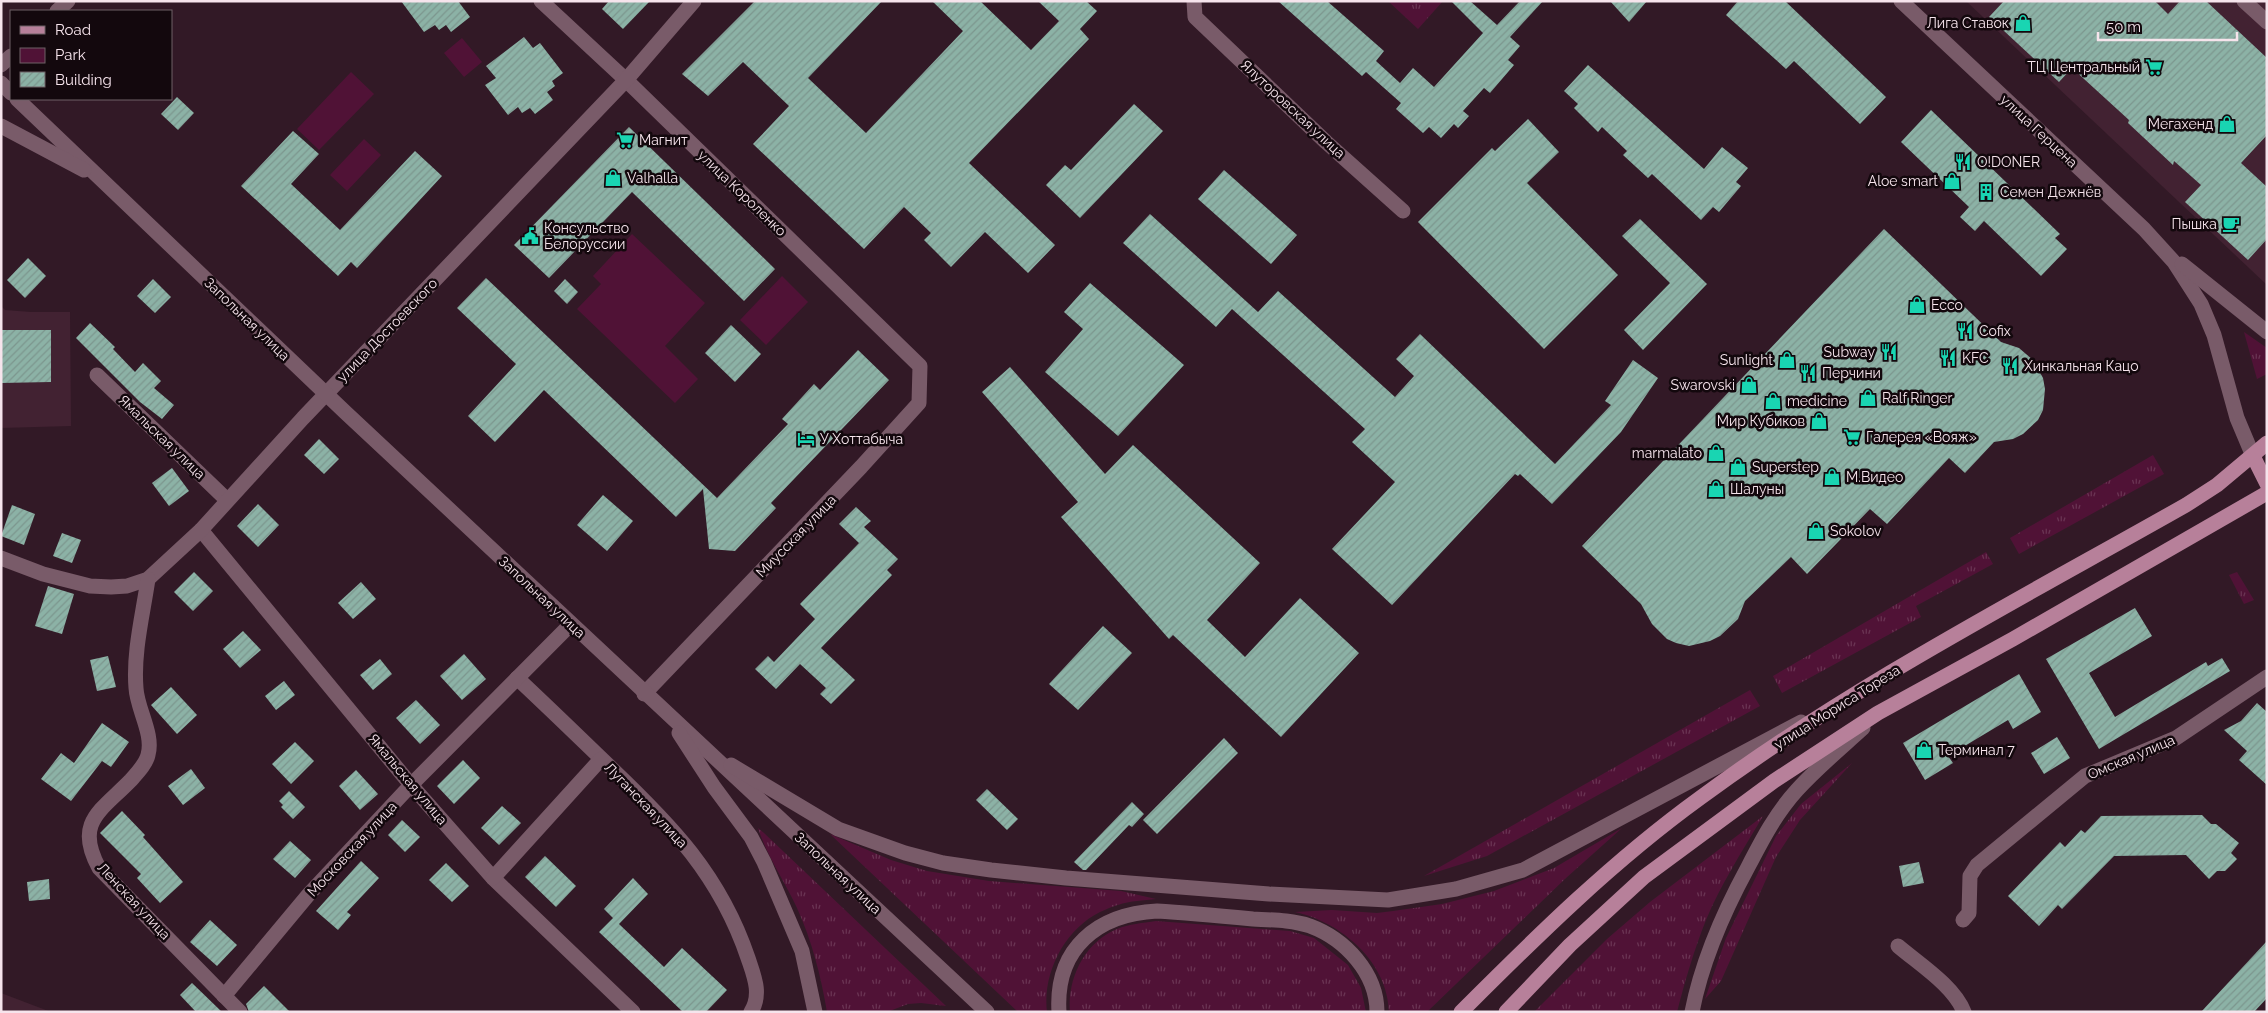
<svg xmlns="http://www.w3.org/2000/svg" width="2268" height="1013" viewBox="0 0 2268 1013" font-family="Raleway,sans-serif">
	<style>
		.built { fill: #422232 }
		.grass { fill: url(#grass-tufts) }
		.green { fill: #501236 }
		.building { fill: url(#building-hatch) }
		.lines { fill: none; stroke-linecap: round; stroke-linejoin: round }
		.street { stroke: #795b69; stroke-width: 15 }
		.secondary { stroke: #795b69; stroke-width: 15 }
		.primary { stroke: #b7809a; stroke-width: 15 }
		.labels { text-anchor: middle; stroke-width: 5; stroke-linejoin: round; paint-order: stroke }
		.poi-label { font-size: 14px; fill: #f6e4ec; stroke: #13080d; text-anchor: start }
		.street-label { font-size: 14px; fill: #f6e4ec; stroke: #13080d }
	</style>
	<defs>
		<pattern id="grass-tufts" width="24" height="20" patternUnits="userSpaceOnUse" patternTransform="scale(1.25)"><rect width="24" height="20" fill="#501236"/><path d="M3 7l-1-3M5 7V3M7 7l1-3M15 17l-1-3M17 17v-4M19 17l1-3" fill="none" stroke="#6a3453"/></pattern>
		<pattern id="building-hatch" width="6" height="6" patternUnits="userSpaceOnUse" patternTransform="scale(1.25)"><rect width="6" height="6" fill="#8cb2a6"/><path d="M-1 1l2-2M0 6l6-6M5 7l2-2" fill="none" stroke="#7c968e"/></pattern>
	</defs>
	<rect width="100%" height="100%" fill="#321926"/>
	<g class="built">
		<polygon points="1966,1 2267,1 2267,285"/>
		<polygon points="1,306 5,310 31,312 70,312 71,426 1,428"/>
		<polygon points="1,993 51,1012 1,1012"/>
	</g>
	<g class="grass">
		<polygon points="1388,1 1443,1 1418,29"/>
		<polygon points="2244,332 2267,348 2267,374 2257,379"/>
		<polygon points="2153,455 2164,474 2019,554 2010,538"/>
		<polygon points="1986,552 1993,564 1916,606 1921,617 1782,693 1773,676"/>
		<polygon points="2237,572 2254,600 2244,604 2229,575"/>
		<polygon points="1750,690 1760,706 1487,856 1424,876"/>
		<polygon points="1852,763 1800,820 1776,857 1721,981 1705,999 1726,938 1776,836 1801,804"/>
		<path d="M1763 816C1743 850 1721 884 1706 920 1694 950 1685 981 1677 1012H1534L1607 939 1650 902Z"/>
		<path d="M758 828 764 833 946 1006 921 1003 908 1004 887 1012H827C821 976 812 941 797 908 785 882 767 856 758 828Z"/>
		<path d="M1622 828 1566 878 1427 1012H1389C1388 962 1341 922 1295 912L1332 910 1377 913 1393 911 1442 904 1494 891 1554 868Z"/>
		<path d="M830 834 891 860 927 871 989 881 1121 891 1156 899C1150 900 1143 900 1137 901 1124 902 1111 907 1100 912 1065 929 1042 973 1047 1012H1018Z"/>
		<path d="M1156 921 1290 931 1314 938 1348 965 1361 988 1366 1012H1070C1067 978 1085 942 1117 929 1129 924 1143 923 1156 921Z"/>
	</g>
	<g class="green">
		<polygon points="462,38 482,62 464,77 444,53"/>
		<polygon points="351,72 374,94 319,150 297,129"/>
		<polygon points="364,139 381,155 347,191 330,175"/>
		<polygon points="632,234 705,303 665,346 698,379 675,403 577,309 601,284 593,276"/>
		<polygon points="782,276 808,302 766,345 740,320"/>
	</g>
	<g class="building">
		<polygon points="401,1 458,1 470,17 451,32 446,25 439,30 435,25 424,32"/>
		<polygon points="609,1 650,1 623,29 602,9"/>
		<polygon points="755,1 882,1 808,78 866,133 963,31 932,1 980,1 1031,50 1059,21 1038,1 1086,1 1097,11 1080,29 1089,39 969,163 1055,245 1028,273 985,232 951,267 924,240 931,233 904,207 864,249 753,144 789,106 743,62 708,96 682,74"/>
		<polygon points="1278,1 1327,1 1384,51 1376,61 1400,83 1413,68 1434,87 1483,33 1451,1 1470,1 1497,25 1520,1 1543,1 1510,37 1520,46 1508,60 1514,65 1490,93 1484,88 1463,111 1469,116 1458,128 1454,124 1441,138 1429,127 1423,133 1396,109 1401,103 1366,72 1362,76"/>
		<polygon points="1610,1 1647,1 1629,22"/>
		<polygon points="1738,1 1785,1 1886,97 1860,124 1794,61 1786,69 1726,15"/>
		<polygon points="2004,1 2155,1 2168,14 2180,1 2206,1 2267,58 2267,135 2241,163 2267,187 2267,239 2248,260 2185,202 2201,185 2174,161 2173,165 2128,123 2129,120 2072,68 2059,82 1989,17"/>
		<polygon points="524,37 533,48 540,43 563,73 552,81 555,86 547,92 553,100 535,114 530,108 522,113 518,107 508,115 485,85 496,78 486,66"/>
		<polygon points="1588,65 1704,169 1722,147 1748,168 1736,182 1741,186 1719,212 1713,207 1701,220 1652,174 1648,178 1623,155 1627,151 1602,127 1598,132 1574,108 1578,104 1564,91"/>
		<polygon points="177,97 194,113 178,130 161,114"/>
		<polygon points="1134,104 1163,131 1080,218 1046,185 1065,165 1071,170"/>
		<polygon points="1931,110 2060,234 2055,238 2067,249 2041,276 1984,221 1975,231 1960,217 1969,207 1901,142"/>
		<polygon points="1528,119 1559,152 1527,183 1618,275 1544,349 1418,222 1492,148 1495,151"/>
		<polygon points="629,127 775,269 744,301 632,192 549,278 514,245"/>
		<polygon points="293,131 319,154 291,184 340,230 415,151 442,176 357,268 351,262 338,276 241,186"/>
		<polygon points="1224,170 1297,235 1271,264 1198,199"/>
		<polygon points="1150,214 1258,312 1278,291 1395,397 1414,376 1396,359 1420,334 1555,464 1611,405 1605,401 1633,360 1658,378 1621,432 1552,504 1520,474 1518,476 1515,474 1392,605 1332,549 1395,482 1352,442 1365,429 1232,309 1216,327 1123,243"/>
		<polygon points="1640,219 1707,284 1643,350 1624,330 1670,283 1622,236"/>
		<polygon points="1884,229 2001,342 2019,348 2033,360 2043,378 2045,389 2043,410 2038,420 2023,434 2013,439 1994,442 1965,473 1949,458 1887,524 1870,509 1807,574 1791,557 1745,601 1738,619 1720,636 1710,641 1689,646 1676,643 1667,639 1652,624 1641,604 1582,546"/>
		<polygon points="28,258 46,276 25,298 7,280"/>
		<polygon points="486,278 717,498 788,424 782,419 814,384 820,390 858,350 889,380 771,503 776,508 735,551 709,549 703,489 676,517 544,390 495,442 468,416 516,364 457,308"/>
		<polygon points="153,279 171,297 155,313 137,296"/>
		<polygon points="565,279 578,292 567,304 554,291"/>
		<polygon points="1090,283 1184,365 1118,436 1045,372 1083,329 1064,312"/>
		<polygon points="90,323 115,347 113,349 135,372 143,363 161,381 154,388 174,405 162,419 140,402 76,338"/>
		<polygon points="731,325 761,354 735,382 705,353"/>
		<polygon points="1,330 51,330 51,382 1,383"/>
		<polygon points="1010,367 1105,474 1133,445 1260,563 1207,620 1245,657 1300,598 1359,653 1281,737 1173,635 1169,639 1061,517 1078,502 982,392"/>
		<polygon points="319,439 339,459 324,474 304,455"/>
		<polygon points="172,468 189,491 169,506 152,483"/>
		<polygon points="603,495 633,521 607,551 577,525"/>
		<polygon points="258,504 279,525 258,547 237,526"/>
		<polygon points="12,505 35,514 24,545 1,536"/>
		<polygon points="856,507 871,521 864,527 898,559 887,570 892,575 821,648 855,680 831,704 820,694 826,688 800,664 776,689 755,669 768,656 774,662 815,619 800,604 859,543 839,524"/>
		<polygon points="62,533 81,540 72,563 53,556"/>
		<polygon points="194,572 213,591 193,611 174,592"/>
		<polygon points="361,582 376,599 353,619 338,603"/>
		<polygon points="48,586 74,594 62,634 35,626"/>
		<polygon points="2135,608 2152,636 2089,673 2115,717 2206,662 2208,666 2222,658 2230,671 2099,749 2046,659"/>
		<polygon points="1103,626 1132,653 1078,710 1049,684"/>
		<polygon points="243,631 261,650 240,668 223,649"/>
		<polygon points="464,654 486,679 462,700 440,676"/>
		<polygon points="108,656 116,687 97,691 90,660"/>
		<polygon points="380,659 392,674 373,690 360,675"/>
		<polygon points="2019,674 2041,712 2013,729 2008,720 1948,756 1953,763 1925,780 1903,743"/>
		<polygon points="284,681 295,695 276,710 265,696"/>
		<polygon points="171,687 197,715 177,734 151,705"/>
		<polygon points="416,700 440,725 420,744 396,718"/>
		<polygon points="2257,703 2267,712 2267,785 2239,760 2247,751 2224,730 2241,721"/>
		<polygon points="102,723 129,742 111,767 102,761 71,801 41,779 61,753 74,763"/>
		<polygon points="2057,737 2070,758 2044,774 2031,753"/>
		<polygon points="1224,738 1238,753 1157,834 1143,820"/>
		<polygon points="295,742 314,761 291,784 272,764"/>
		<polygon points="463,760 480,778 454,804 437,786"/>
		<polygon points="191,769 205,788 183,805 168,786"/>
		<polygon points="356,770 378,794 360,810 339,786"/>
		<polygon points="987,789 1018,819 1007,830 976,800"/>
		<polygon points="289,791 305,807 293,819 281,807 283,805 279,801"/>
		<polygon points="1132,802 1144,814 1132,827 1129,825 1086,870 1083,870 1074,862"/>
		<polygon points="502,806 521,823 499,845 481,828"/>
		<polygon points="122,811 145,835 143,837 183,882 160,903 137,878 141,874 100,833"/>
		<polygon points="2202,815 2211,824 2216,824 2239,843 2231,853 2237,859 2225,871 2217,871 2209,879 2186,855 2114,856 2062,909 2058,905 2039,926 2008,896 2060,842 2065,847 2081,830 2085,833 2101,816"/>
		<polygon points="402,820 420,837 405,852 388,835"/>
		<polygon points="290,841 311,860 295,878 273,859"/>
		<polygon points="545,856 576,886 556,907 525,877"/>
		<polygon points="361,861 379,878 347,912 351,915 338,930 316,911"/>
		<polygon points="1919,862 1924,883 1903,887 1899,866"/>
		<polygon points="446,863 469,886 452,902 429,880"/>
		<polygon points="633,878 648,894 619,924 664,967 682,948 727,990 706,1012 683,1012 599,932 613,918 604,909"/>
		<polygon points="49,879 50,899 29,901 27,882"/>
		<polygon points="210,920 237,945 217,966 190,942"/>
		<polygon points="2267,941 2267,998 2254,1012 2201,1012"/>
		<polygon points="192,983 222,1012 196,1012 180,995"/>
		<polygon points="264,986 290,1012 249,1012 246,1004"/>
	</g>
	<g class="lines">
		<g class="street">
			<polyline points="541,1 626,80 920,366 919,403 861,467 644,694"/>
			<polyline points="1194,1 1195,17 1326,142 1403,211"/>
			<polyline points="2244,1 2267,22"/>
			<polyline points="97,375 227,500"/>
			<polyline points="201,530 411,785 493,878 633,1012"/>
			<polyline points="1,558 43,574 90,586 111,587 127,586 148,579 201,530 303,418 626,80 694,1"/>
			<path d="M148 579C143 614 133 652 136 688 137 709 154 734 148 755 146 764 137 773 131 780 101 811 74 822 99 868L240 1012"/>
			<path d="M517 678C548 707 579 737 610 767 671 825 720 875 748 958 754 976 762 994 751 1012"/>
			<polyline points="493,878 601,759"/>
			<polyline points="1963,920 1969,913 1970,876 1977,865 2085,776 2176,738 2267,677"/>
			<path d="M1898 946C1919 964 1954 986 1964 1012"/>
			<polyline points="224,996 309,894 411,785 571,624"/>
		</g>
		<g class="secondary">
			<polyline points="1901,1 2144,229 2174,262 2201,304 2214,335 2237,418 2253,456"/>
			<polyline points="57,11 68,1"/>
			<polyline points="1,65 11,56"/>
			<polyline points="1,83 11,93"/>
			<polyline points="17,99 345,412 987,1012"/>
			<polyline points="1,126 84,170"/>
			<polyline points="2182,264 2267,332"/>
			<polyline points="679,733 714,787 751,837 764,862 802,951 815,1012"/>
			<polyline points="731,765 838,829 905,853 943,863 991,870 1066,878 1269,894 1388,900 1456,889 1523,870 1801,722"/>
			<path d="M1059 1012C1055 948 1098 914 1157 911 1189 913 1221 916 1253 919 1272 920 1292 920 1310 926 1345 939 1377 973 1377 1012"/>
			<path d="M1692 1012C1702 960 1723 913 1748 867 1762 840 1776 813 1797 790 1817 768 1841 748 1863 728"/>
		</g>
		<g class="primary">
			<polyline points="2253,456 2267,484"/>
			<path d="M1461 1012C1537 936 1613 861 1700 798 1853 685 2022 598 2186 505L2217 485 2267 443"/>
			<polyline points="1506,1012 1570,945 1644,877 1774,781 1878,713 2013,639 2267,493"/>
		</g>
	</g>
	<defs>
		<g id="shop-bare" transform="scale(1.35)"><path d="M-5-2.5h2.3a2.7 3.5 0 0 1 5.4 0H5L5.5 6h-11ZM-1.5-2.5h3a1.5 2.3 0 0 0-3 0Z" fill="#19d5b2" stroke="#13080d" stroke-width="2.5" paint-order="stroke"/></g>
		<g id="supermarket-bare" transform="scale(1.35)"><path d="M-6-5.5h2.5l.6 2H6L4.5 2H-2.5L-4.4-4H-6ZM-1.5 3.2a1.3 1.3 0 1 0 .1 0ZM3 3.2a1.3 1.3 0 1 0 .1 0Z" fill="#19d5b2" stroke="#13080d" stroke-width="2.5" paint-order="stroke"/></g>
		<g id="restaurant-bare" transform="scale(1.35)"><path d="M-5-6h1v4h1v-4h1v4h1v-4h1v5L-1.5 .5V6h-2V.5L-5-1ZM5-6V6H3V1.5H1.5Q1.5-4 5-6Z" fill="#19d5b2" stroke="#13080d" stroke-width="2.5" paint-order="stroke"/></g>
		<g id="building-bare" transform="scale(1.35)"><path d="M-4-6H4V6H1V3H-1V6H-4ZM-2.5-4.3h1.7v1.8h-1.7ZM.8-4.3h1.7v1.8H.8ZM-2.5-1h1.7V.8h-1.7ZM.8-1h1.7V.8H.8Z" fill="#19d5b2" stroke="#13080d" stroke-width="2.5" paint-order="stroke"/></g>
		<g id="cafe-bare" transform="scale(1.35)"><path d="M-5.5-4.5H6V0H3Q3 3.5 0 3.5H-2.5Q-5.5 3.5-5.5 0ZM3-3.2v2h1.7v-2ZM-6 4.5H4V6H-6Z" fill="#19d5b2" stroke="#13080d" stroke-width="2.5" paint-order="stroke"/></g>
		<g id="civic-bare" transform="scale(1.35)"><path d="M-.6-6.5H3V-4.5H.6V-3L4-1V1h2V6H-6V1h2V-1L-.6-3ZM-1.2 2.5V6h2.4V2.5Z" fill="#19d5b2" stroke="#13080d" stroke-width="2.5" paint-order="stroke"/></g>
		<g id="hotel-bare" transform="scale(1.35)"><path d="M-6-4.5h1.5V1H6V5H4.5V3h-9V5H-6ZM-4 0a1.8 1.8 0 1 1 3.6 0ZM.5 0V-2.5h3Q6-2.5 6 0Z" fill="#19d5b2" stroke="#13080d" stroke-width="2.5" paint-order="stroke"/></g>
	</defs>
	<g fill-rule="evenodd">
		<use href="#shop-bare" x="2023" y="23"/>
		<use href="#supermarket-bare" x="2154" y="67"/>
		<use href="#shop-bare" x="2227" y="124"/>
		<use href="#supermarket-bare" x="625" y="140"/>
		<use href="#restaurant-bare" x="1963" y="162"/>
		<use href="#shop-bare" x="613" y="178"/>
		<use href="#shop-bare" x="1952" y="181"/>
		<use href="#building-bare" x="1986" y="192"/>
		<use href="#cafe-bare" x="2231" y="224"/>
		<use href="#civic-bare" x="530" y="236"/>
		<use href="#shop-bare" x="1917" y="305"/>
		<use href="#restaurant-bare" x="1965" y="331"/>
		<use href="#restaurant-bare" x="1889" y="352"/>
		<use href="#restaurant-bare" x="1948" y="358"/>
		<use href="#shop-bare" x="1787" y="360"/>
		<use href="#restaurant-bare" x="2010" y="366"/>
		<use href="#restaurant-bare" x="1808" y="373"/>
		<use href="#shop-bare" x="1749" y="385"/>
		<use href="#shop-bare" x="1868" y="398"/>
		<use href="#shop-bare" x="1773" y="401"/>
		<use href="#shop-bare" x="1819" y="421"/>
		<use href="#supermarket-bare" x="1852" y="437"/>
		<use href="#hotel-bare" x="806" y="439"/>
		<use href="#shop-bare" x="1716" y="453"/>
		<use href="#shop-bare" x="1738" y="467"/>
		<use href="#shop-bare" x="1832" y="477"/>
		<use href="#shop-bare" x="1716" y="489"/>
		<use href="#shop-bare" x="1816" y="531"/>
		<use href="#shop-bare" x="1924" y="750"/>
	</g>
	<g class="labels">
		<g class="poi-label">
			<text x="2009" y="28" text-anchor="end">Лига Ставок</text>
			<text x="2140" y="72" text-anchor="end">ТЦ Центральный</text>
			<text x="2213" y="129" text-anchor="end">Мегахенд</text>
			<text x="639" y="145">Магнит</text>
			<text x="1977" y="167">O!DONER</text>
			<text x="627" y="183">Valhalla</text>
			<text x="1938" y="186" text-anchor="end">Aloe smart</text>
			<text x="2000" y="197">Семен Дежнёв</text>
			<text x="2217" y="229" text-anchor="end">Пышка</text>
			<text x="544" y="233">Консульство<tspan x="544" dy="16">Белоруссии</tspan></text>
			<text x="1931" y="310">Ecco</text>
			<text x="1979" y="336">Cofix</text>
			<text x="1875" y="357" text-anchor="end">Subway</text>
			<text x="1962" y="363">KFC</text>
			<text x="1773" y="365" text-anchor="end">Sunlight</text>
			<text x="2024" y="371">Хинкальная Кацо</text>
			<text x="1822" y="378">Перчини</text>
			<text x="1735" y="390" text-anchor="end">Swarovski</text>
			<text x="1882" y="403">Ralf Ringer</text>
			<text x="1787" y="406">medicine</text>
			<text x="1805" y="426" text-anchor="end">Мир Кубиков</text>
			<text x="1866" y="442">Галерея «Вояж»</text>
			<text x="820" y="444">У Хоттабыча</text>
			<text x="1702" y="458" text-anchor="end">marmalato</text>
			<text x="1752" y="472">Superstep</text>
			<text x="1846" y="482">М.Видео</text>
			<text x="1730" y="494">Шалуны</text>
			<text x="1830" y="536">Sokolov</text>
			<text x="1938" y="755">Терминал 7</text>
		</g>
		<g class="street-label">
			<text transform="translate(1293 109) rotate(43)" y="5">Ялуторовская улица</text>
			<text transform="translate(2039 131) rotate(43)" y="5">улица Герцена</text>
			<text transform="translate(742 193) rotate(44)" y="5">улица Короленко</text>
			<text transform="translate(247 319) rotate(44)" y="5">Запольная улица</text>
			<text transform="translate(387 330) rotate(-46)" y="5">улица Достоевского</text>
			<text transform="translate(162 437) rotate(44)" y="5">Ямальская улица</text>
			<text transform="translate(796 536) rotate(-46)" y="5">Миусская улица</text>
			<text transform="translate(542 597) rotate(43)" y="5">Запольная улица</text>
			<text transform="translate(1837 707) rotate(-32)" y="5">улица Мориса Тореза</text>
			<text transform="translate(2131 757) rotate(-23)" y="5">Омская улица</text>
			<text transform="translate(408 779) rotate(50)" y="5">Ямальская улица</text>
			<text transform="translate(646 805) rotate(46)" y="5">Луганская улица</text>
			<text transform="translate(352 849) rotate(-47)" y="5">Московская улица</text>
			<text transform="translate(838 873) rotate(43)" y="5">Запольная улица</text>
			<text transform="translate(134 901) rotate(47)" y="5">Ленская улица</text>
		</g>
	</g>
	<rect width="2268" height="1013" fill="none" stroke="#f6e4ec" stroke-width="5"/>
	<rect x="10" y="10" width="162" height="90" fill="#13080d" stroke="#6e6066"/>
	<rect x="20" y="26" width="25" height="8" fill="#b7809a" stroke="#6e6066"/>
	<text x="55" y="35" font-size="15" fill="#f6e4ec">Road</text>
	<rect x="20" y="48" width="25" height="15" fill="#501236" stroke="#6e6066"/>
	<text x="55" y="60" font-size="15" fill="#f6e4ec">Park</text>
	<rect x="20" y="72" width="25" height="15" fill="url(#building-hatch)" stroke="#6e6066"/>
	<text x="55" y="85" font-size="15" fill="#f6e4ec">Building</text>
	<path d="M2098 32v8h139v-8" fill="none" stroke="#f6e4ec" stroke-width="2.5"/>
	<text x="2106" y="32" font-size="15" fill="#f6e4ec" stroke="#13080d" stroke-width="4" paint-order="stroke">50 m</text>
</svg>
